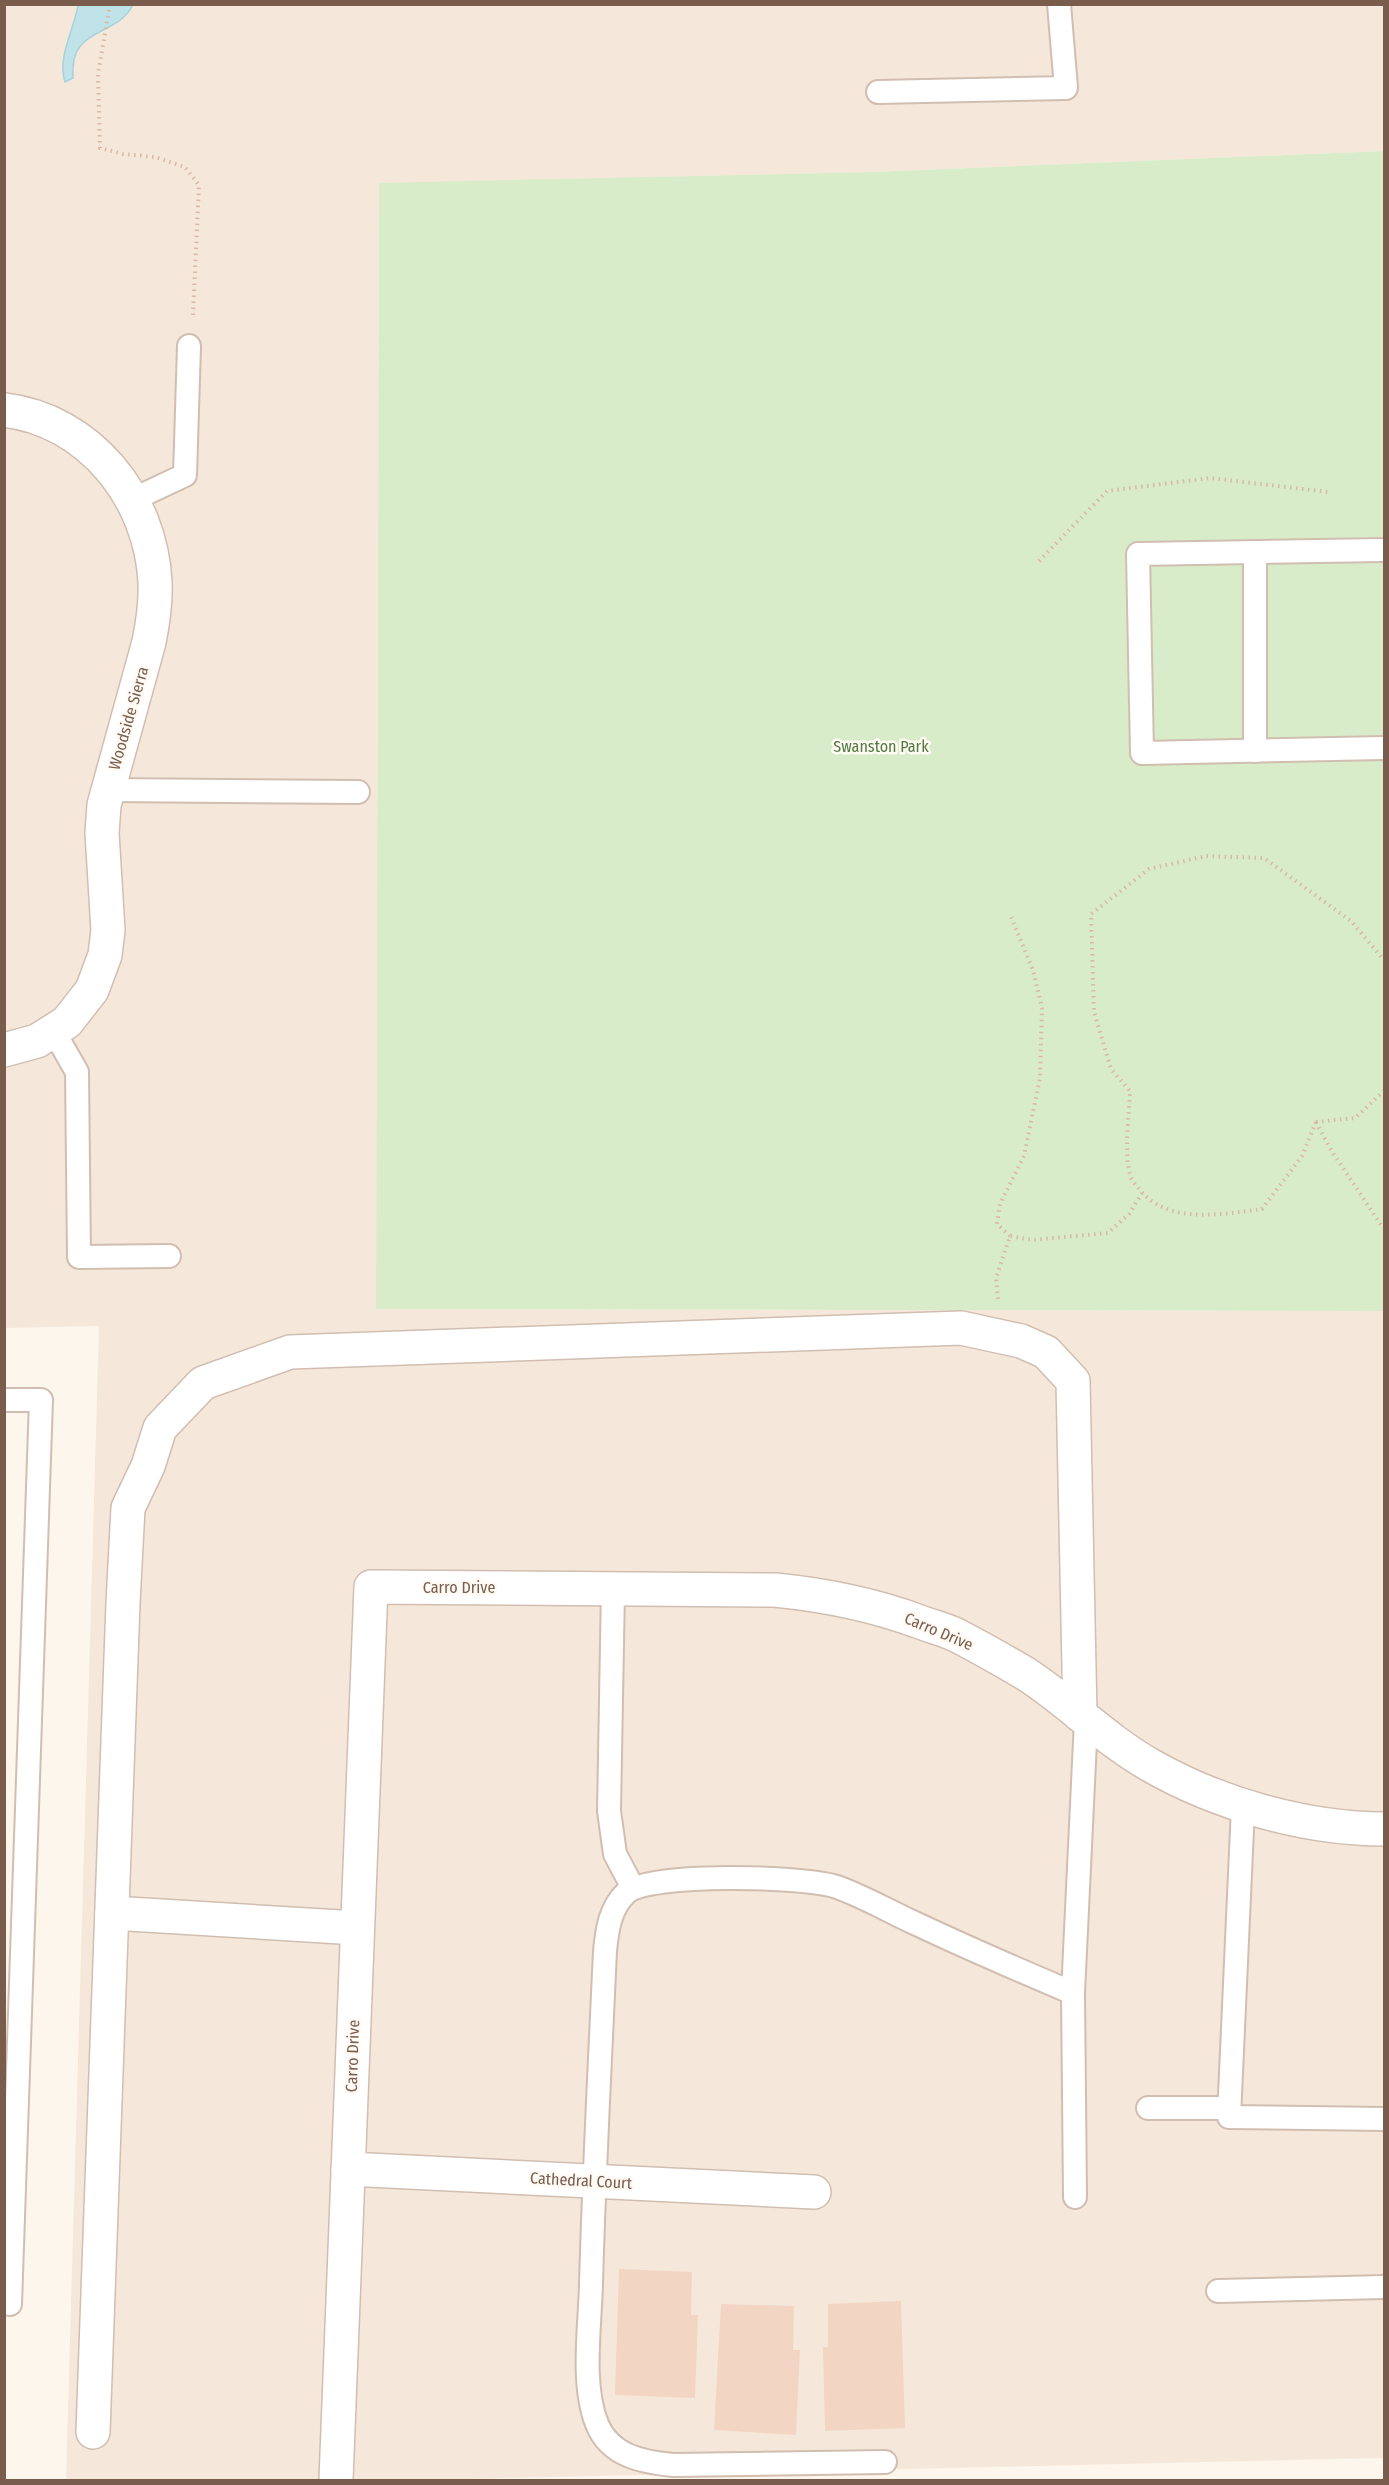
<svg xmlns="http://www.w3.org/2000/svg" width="1389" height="2485" viewBox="0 0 1389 2485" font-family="'Fira Sans Condensed',sans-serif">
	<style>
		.residential { fill: #f5e8da }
		.green { fill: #d8ecc9 }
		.water { fill: #bfe3e8; stroke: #a5d3da; stroke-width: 1.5 }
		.building { fill: #f3d5c3 }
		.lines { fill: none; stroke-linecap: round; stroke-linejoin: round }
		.lane-casing { stroke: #d1beb0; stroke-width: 26 }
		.street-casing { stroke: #d1beb0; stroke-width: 36 }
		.path { stroke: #d9b8a5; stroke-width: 4; stroke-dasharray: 1.5 4.5; stroke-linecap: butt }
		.lane { stroke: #fff; stroke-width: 22 }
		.street { stroke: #fff; stroke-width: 33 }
		.labels { text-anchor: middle; stroke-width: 5; stroke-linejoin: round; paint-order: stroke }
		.street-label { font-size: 16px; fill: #7a5c4d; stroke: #fffaf3 }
		.park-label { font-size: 16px; fill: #537a41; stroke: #fffaf3 }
	</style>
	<rect width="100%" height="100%" fill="#fdf6ec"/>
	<polygon class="residential" points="4,5 1384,5 1384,151 871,172 379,184 376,1309 1384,1311 1384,2458 425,2480 66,2480 99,1326 5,1328"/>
	<polygon class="green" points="1384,151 1384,1311 376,1309 379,183 871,172"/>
	<path class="water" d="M78 5H133C115 39 69 25 73 78L65 82C57 57 74 30 78 5Z"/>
	<g class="building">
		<polygon points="619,2269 692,2272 691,2315 698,2315 695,2398 615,2395"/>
		<polygon points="901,2301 905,2428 825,2431 823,2347 828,2347 828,2304"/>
		<polygon points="721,2304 794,2306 793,2350 800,2350 796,2435 714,2430"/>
	</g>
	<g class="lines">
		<g class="lane-casing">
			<g id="lane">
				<polyline points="878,92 1066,88 1059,4"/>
				<polyline points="132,500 185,475 189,346"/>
				<polyline points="1384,550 1138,554 1142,753 1384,748"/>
				<polyline points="1255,751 1255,552"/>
				<polyline points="108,790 358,792"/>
				<polyline points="53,1030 77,1072 79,1257 169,1256"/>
				<polyline points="4,1400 41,1400 10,2304 4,2302"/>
				<polyline points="613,1588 609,1811 615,1854 633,1888"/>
				<polyline points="1243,1807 1229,2117 1384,2119"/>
				<polyline points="1073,1993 1075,2197"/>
				<polyline points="1148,2108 1229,2108"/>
				<polyline points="1218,2291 1384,2287"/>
				<path d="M885 2462 673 2465C642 2462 610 2456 597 2424 581 2385 590 2326 591 2284 594 2173 600 2062 605 1951 607 1930 610 1908 626 1893 649 1872 806 1876 837 1887 865 1897 892 1913 919 1925 970 1949 1021 1971 1073 1993L1086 1720"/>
			</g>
		</g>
		<g class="street-casing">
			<g id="street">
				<path d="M4 410C90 420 151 498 155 582 156 602 153 622 149 642L104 805 102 833 108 930 105 955 92 990 67 1022 37 1041 4 1050"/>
				<polyline points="112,1913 357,1928"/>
				<polyline points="348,2169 814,2192"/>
				<polyline points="93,2432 123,1603 128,1508 148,1466 160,1428 203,1383 290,1352 961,1328 1021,1341 1046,1352 1073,1381 1080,1715"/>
				<path d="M336 2480 371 1587 775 1590C825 1595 872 1604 920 1622 933 1627 947 1630 958 1636 981 1648 1004 1661 1026 1674 1069 1702 1106 1740 1150 1765 1218 1804 1306 1829 1384 1829"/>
			</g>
		</g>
		<g class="path">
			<polyline points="110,4 98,74 100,148 123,154 155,157 185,167 199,185 193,315"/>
			<polyline points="1039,561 1107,491 1210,478 1328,492"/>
			<path d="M1316 1122 1302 1156 1262 1209C1223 1214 1168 1225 1140 1190 1136 1185 1131 1180 1130 1175 1124 1148 1129 1118 1130 1091L1111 1069 1094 1012 1091 914 1149 869 1206 856 1264 858 1351 921 1384 960"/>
			<polyline points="1316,1122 1331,1150 1381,1225 1384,1227"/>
			<polyline points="1316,1122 1355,1118 1384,1091"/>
			<polyline points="1010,1236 997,1224 1000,1204 1024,1156 1040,1078 1042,1008 1033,970 1011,917"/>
			<polyline points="998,1299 996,1278 1010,1236 1032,1240 1108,1233 1129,1214 1142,1193"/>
		</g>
		<use href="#lane" class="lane"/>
		<use href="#street" class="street"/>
	</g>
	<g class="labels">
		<g class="street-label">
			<text transform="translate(128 718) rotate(-74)" y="6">Woodside Sierra</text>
			<text x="459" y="1593">Carro Drive</text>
			<text transform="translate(939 1631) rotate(23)" y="6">Carro Drive</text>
			<text transform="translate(352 2056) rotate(-88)" y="6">Carro Drive</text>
			<text transform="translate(581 2180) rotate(3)" y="6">Cathedral Court</text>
		</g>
		<g class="park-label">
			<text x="881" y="752">Swanston Park</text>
		</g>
	</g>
	<rect width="1389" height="2485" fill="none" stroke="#7a5c4d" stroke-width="12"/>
</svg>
